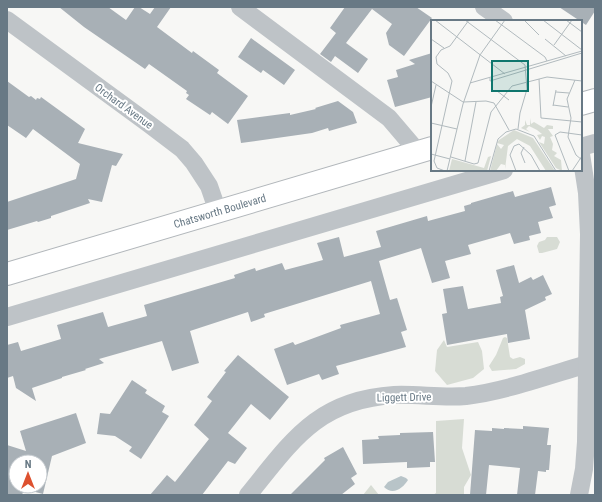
<svg xmlns="http://www.w3.org/2000/svg" width="602" height="502" viewBox="0 0 602 502" font-family="'Roboto Condensed',sans-serif">
	<style>
		.green { fill: #d7dcd4 }
		.water { fill: #b8c4c8 }
		.building { fill: #a8b0b6; fill-rule: evenodd }
		.lines { fill: none; stroke-linecap: round; stroke-linejoin: round }
		.major-casing { stroke: #b2b7bb; stroke-width: 24 }
		.minor { stroke: #bec3c7; stroke-width: 18 }
		.major { stroke: #fff; stroke-width: 22 }
		.labels { text-anchor: middle; stroke-width: 4; stroke-linejoin: round; paint-order: stroke }
		.street-label { font-size: 11px; fill: #687985; stroke: #fff }
		.inset-road { fill: none; stroke: #b1babe; stroke-width: 1 }
		.view { fill: #0f766e; fill-opacity: 0.15; stroke: #0f766e; stroke-width: 2 }
		.inset-edge { fill: none; stroke: #687985; stroke-width: 2 }
	</style>
	<rect width="100%" height="100%" fill="#f7f7f5"/>
	<g class="green">
		<polygon points="547,237 557,237 560,242 557,249 542,253 539,253 537,246 539,242 545,240"/>
		<polygon points="505,337 507,338 510,357 513,359 520,357 525,359 525,364 516,369 492,371 489,366 496,355 503,338"/>
		<polygon points="444,340 447,347 478,342 482,351 484,369 473,378 447,385 435,371 437,350"/>
		<polygon points="464,419 462,448 471,475 464,487 464,495 433,495 436,493 436,421"/>
		<polygon points="371,485 379,495 363,495"/>
	</g>
	<path class="water" d="M401 476 406 478 408 480C403 488 393 496 384 487L388 482Z"/>
	<g class="building">
		<polygon points="59,7 108,7 126,20 135,7 139,7 150,14 155,7 171,7 157,27 192,53 193,51 219,70 217,73 248,96 228,124 212,112 210,115 186,99 189,95 186,93 187,91 149,64 145,69 84,27"/>
		<polygon points="345,7 416,7 432,18 404,56 389,45 386,33 392,24 372,9 346,43 368,59 358,73 335,56 331,62 320,54 336,33 330,28"/>
		<polygon points="559,7 595,7 595,11 586,25"/>
		<polygon points="251,38 295,70 284,85 263,70 261,73 238,57"/>
		<polygon points="432,53 432,97 395,107 387,80 398,77 396,70 415,64 409,60"/>
		<polygon points="7,81 29,97 31,96 36,100 37,98 40,99 41,97 85,129 78,143 123,154 116,166 112,165 102,202 88,199 90,203 51,216 51,218 38,222 37,221 7,230 7,202 76,179 80,164 33,129 26,138 7,125"/>
		<polygon points="338,101 353,112 357,123 329,131 328,128 312,133 241,143 237,120 290,113 290,115 316,109 315,108"/>
		<polygon points="551,187 556,205 549,207 553,218 538,222 541,233 529,236 530,240 514,244 510,233 468,245 471,254 445,261 450,278 432,283 421,248 379,261 390,300 397,298 407,330 401,332 406,347 336,366 339,374 322,380 319,374 287,385 274,349 293,342 295,345 341,328 340,325 380,314 371,281 264,314 265,317 251,322 248,312 190,331 199,363 172,371 162,341 99,359 104,363 85,369 86,370 62,377 62,378 32,388 36,401 16,388 13,376 7,378 7,345 18,342 21,351 61,339 57,325 103,312 108,327 147,316 144,305 235,278 234,275 255,268 256,271 282,263 285,270 323,260 317,243 339,237 344,257 381,247 376,231 427,216 428,221 465,211 464,206 471,204 471,203 513,191 515,197"/>
		<polygon points="514,265 519,283 531,277 533,280 543,275 552,294 545,297 546,300 525,310 530,339 508,343 507,334 447,345 442,314 447,313 443,289 463,286 468,309 501,303 500,297 503,296 496,270"/>
		<polygon points="238,355 289,397 270,420 251,404 228,433 247,448 235,464 228,461 202,495 150,495 167,475 175,482 209,439 194,425 212,401 207,397 226,372 224,371"/>
		<polygon points="132,380 147,390 145,393 165,406 162,412 169,416 141,459 129,451 132,447 115,436 97,434 100,413 110,414"/>
		<path d="M76 413 86 443 52 456 43 494 24 489 22 495H7V445L26 451 20 431ZM16 462H40V486H16Z"/>
		<polygon points="523,426 549,428 547,445 551,445 549,470 546,470 546,472 538,471 535,495 517,495 520,468 489,465 486,495 470,495 475,430 492,431 492,428 504,429 504,428 523,429"/>
		<polygon points="433,432 435,462 430,462 430,467 407,468 407,462 363,464 362,440 379,439 378,436 400,435 400,433"/>
		<polygon points="343,447 357,474 351,478 355,484 341,495 290,495 325,460 324,458"/>
	</g>
	<g class="lines">
		<g class="major-casing">
			<g id="major">
				<polyline points="581,104 595,100"/>
				<path id="s1" d="M7 274 432 148"/>
			</g>
		</g>
		<g class="minor">
			<polyline points="240,7 389,118 418,152"/>
			<polyline points="484,7 504,21"/>
			<polyline points="7,20 149,124 182,149 194,163 209,186 218,212"/>
			<polyline points="581,147 595,143"/>
			<polyline points="7,317 504,170"/>
			<path d="M248 495C292 441 317 400 394 395 418 394 442 398 466 396 508 391 554 373 595 362"/>
			<polyline points="579,495 584,469 586,442 589,234 587,193 581,154"/>
		</g>
		<use href="#major" class="major"/>
	</g>
	<g class="labels">
		<g class="street-label">
			<text transform="translate(124 106) rotate(36)" y="4">Orchard Avenue</text>
			<text dy="4" stroke="none"><textPath href="#s1" startOffset="222">Chatsworth Boulevard</textPath></text>
			<text transform="translate(404 397) rotate(-1)" y="4">Liggett Drive</text>
		</g>
	</g>
	<g transform="translate(431 20)">
		<rect width="151" height="151" fill="#f7f7f5"/>
		<path d="M99 98 100 104 103 102 113 108 116 105 122 106V109H117L122 116 119 117 122 124 121 130 126 133 123 136 130 140 131 151 125 148 108 122 113 124 114 117 111 116 109 120 106 115 111 114 106 110 98 106 95 109 99 112 90 108 94 105V100L96 105H99ZM83 110 102 118 124 151H115L99 126 86 119 77 126 74 149V145L70 144 65 151H59L66 124 70 129 73 125 66 123 68 120ZM60 136 56 151H18L21 139 53 148 57 137Z" fill="#d7dcd4"/>
		<path class="inset-road" d="M4 0 74 54M34 0 94 45 96 69 89 93 87 109M64 0 114 37 116 41M93 0 108 15M112 0 151 30M135 0 151 12M0 19 13 28M114 19 135 36M123 25 141 0M59 58V61L151 33M108 59 110 98 151 102M144 60 136 79 140 98 137 117 145 135 151 140M0 61 32 82M39 63 151 31M66 71 78 80M125 72 138 73M32 82 55 81 63 83 78 110M122 85 137 87M122 86 125 70M0 87 5 65M0 103 26 109M93 127 90 133 94 143M0 134 19 139M20 137 43 144 47 143 60 92 81 66 116 57 151 61M34 141 45 82M14 151 6 148 3 141 21 61 17 53 6 44 5 37 10 30 19 26 38 0M16 151 32 84 49 35 74 0M58 151 67 119 75 112 85 109 103 116 125 151M85 151 79 135 83 126 88 124 100 135 109 151M138 151 124 115 129 112 151 115M141 151 151 136"/>
		<path class="view" d="M61 41H97V71H61Z"/>
		<rect width="151" height="151" class="inset-edge"/>
	</g>
	<rect width="602" height="502" fill="none" stroke="#687985" stroke-width="16"/>
	<g transform="translate(28 474)"><circle r="19" fill="#ffffff" stroke="#c3c9ce"/>
	<path d="M0-3L7 15L0 10L-7 15Z" fill="#dd512f"/>
	<text y="-6" font-size="11" font-weight="bold" text-anchor="middle" fill="#687985">N</text>
	</g>
</svg>
